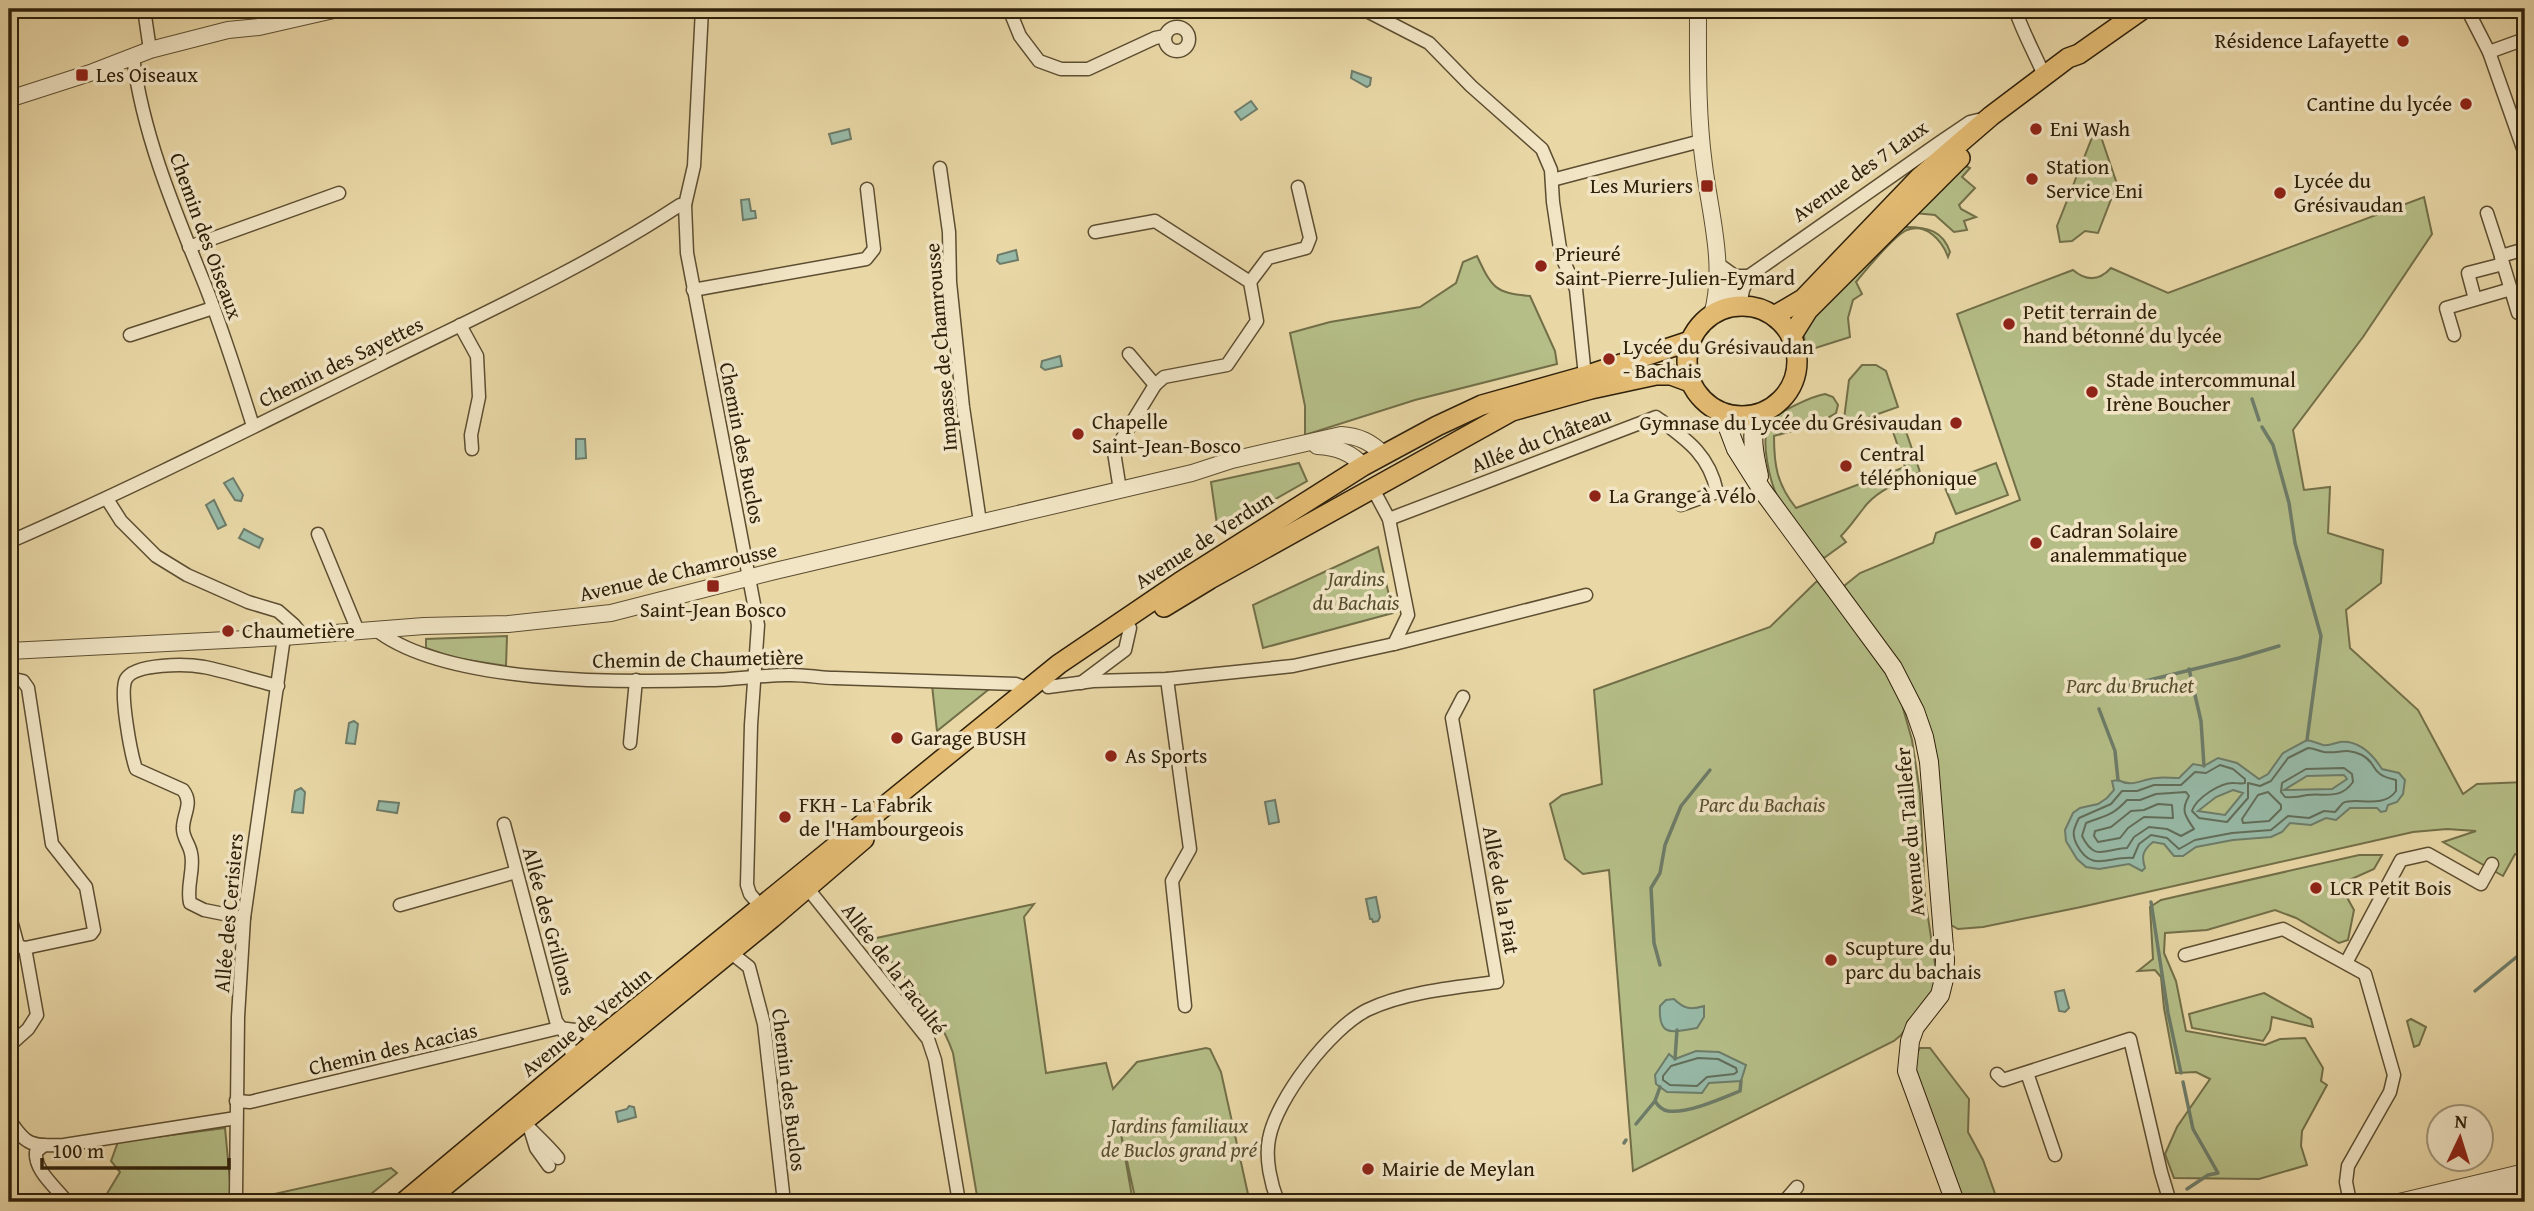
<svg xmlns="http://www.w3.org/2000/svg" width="2534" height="1211" viewBox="0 0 2534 1211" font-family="'Gentium Book Plus',serif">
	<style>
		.green { fill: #b5be87; stroke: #726f48; stroke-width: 2 }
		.water { fill: #97baa8; stroke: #6d7c69; stroke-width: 2; fill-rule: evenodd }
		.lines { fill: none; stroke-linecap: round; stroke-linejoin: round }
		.shore { stroke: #626d59; stroke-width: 2 }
		.stream { stroke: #6d7c69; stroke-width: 3.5 }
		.minor-casing { stroke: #5d4e31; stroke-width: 15 }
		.tertiary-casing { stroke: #5d4e31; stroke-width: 18 }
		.secondary-casing { stroke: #2e200a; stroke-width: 20 }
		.primary-casing { stroke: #2e200a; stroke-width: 22 }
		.minor { stroke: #f1e5c5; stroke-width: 12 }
		.tertiary { stroke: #f1e5c5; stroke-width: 16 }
		.secondary { stroke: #f1e5c5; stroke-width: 18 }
		.primary { stroke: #e4bc73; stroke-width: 19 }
		.poi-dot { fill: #8f2418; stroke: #f1e5c5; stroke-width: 2.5 }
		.labels { text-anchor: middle; stroke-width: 7; stroke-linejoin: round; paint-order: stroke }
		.poi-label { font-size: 21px; fill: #2e200a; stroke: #f1e5c5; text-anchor: start }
		.street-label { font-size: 21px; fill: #2e200a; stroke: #f1e5c5 }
		.park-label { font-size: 21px; font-style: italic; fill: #564f30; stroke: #f1e5c5 }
	</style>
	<rect width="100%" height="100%" fill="#e9d7a6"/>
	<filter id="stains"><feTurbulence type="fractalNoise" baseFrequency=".00286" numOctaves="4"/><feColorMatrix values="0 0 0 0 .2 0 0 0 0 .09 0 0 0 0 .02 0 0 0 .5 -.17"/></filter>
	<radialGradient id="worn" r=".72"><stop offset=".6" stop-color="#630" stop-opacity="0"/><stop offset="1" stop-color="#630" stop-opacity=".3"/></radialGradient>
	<g class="green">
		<polygon points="2097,125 2117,184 2098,233 2085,231 2072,241 2060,242 2057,226"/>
		<polygon points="1964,165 1970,168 1962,177 1975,188 1959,205 1961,209 1976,217 1964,221 1967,230 1954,232 1935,215 1914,213"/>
		<path d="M2424 197 2432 234 2363 337 2293 430 2304 490 2330 487 2328 533 2383 550 2381 583 2346 610 2350 648 2418 710 2463 794 2477 784 2525 782V859L2515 854 2503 876 2443 842 2476 831 2447 829 2413 832 2081 907 1983 927 1958 929 1949 924 1931 732 1912 686 1844 586 1860 573 1933 543 1936 533 2020 500 1957 314 2073 270C2086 281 2099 281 2111 268L2168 293Z"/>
		<path d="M1906 227C1928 227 1943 231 1950 252L1948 257C1942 240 1926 223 1907 230 1894 235 1866 270 1856 282L1862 294 1853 300 1848 318 1850 337 1806 351 1803 329 1895 235Z"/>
		<path d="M1477 256C1492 288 1495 293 1530 296L1555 351 1557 364 1415 400 1305 435V406L1290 333 1330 322 1420 307 1456 283 1463 262Z"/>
		<polygon points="1862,365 1876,365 1886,371 1898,407 1847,425 1844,419 1849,380"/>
		<path d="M1825 394 1833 397 1838 405 1836 413 1817 424 1774 436C1774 466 1777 484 1796 508L1905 467 1891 426 1903 423 1920 472C1901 482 1876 490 1863 509 1855 519 1850 527 1841 536L1846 542 1824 558C1812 548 1786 513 1778 498 1770 482 1760 441 1769 424 1774 413 1813 396 1825 394Z"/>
		<polygon points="1299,463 1307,481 1218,532 1211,482"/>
		<polygon points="1996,463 2008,495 1956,514 1943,483"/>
		<polygon points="1378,547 1393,613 1263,648 1253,605"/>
		<polygon points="1817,581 1871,649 1899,694 1912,740 1920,793 1925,897 1938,984 1901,1035 1894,1041 1633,1171 1609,870 1583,874 1565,859 1550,804 1562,795 1602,784 1594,690 1770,627"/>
		<polygon points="507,636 506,666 455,658 426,648 426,639"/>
		<polygon points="932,685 993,686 937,731"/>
		<polygon points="2359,855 2382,855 2374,869 2347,881 2344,892 2354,910 2348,940 2339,943 2296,918 2275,910 2207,930 2165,933 2164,953 2176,981 2186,1031 2265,1045 2280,1039 2305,1038 2323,1068 2321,1081 2327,1085 2302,1131 2301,1146 2307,1165 2259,1179 2174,1178 2165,1154 2177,1127 2210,1079 2196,1072 2176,1073 2164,1008 2161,977 2155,970 2138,971 2153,959 2150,907 2161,900"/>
		<path d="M1034 904 1024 917 1046 1073 1106 1063 1113 1089 1137 1062 1206 1048 1210 1049 1221 1072 1248 1194 1204 1202H1136L1121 1134 1133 1202H978L953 1053C938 1009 901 974 872 939Z"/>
		<polygon points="2264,993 2311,1019 2313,1027 2272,1017 2270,1030 2263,1041 2192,1028 2189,1014"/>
		<polygon points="2411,1019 2426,1027 2419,1045 2414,1047 2407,1021"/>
		<polygon points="1920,1048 1930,1048 1969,1099 1968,1132 1983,1160 1998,1202 1964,1202 1912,1061"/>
		<polygon points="225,1128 232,1202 102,1202 120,1172 111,1161 118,1142"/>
		<polygon points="391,1168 397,1173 361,1202 238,1202"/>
	</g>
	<g class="water">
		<polygon points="1352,71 1371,78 1370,85 1367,87 1351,78"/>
		<polygon points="1251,101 1257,109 1241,120 1235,112"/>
		<polygon points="849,129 851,139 832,144 829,134"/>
		<polygon points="749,199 751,211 755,211 756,218 743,220 741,200"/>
		<polygon points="1016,250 1018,260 1000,264 997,261 998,255"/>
		<polygon points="1060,356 1062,366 1045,370 1041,367 1042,361"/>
		<polygon points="576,439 585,439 586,458 576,459"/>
		<polygon points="233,478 243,495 241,501 235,500 224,483"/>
		<polygon points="214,500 226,525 218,529 206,505"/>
		<polygon points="244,529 263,539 259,548 239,538"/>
		<polygon points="354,721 358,724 355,744 346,743 349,723"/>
		<path d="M2307 740C2313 741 2317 743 2323 745 2329 746 2335 743 2340 742 2359 740 2373 755 2382 769L2399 773 2405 780 2403 794 2397 802 2388 805 2386 811 2381 812 2377 808H2350L2336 820 2326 818 2311 825 2290 823 2282 832 2271 837 2233 840 2196 847 2183 856H2174L2164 844 2153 842C2143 850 2141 856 2145 868L2142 871 2129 864 2099 869 2086 867 2077 859 2066 841 2065 830 2073 813 2080 808 2098 804 2107 798 2114 790 2112 781 2118 780C2133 788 2141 779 2156 778 2163 777 2171 778 2179 778L2193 764 2204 766 2218 758 2237 763 2259 779 2268 774 2283 753ZM2344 775 2347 779 2332 789 2284 790 2307 776ZM2233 790 2243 793 2225 815 2198 811 2216 797Z"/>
		<polygon points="301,788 305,792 303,813 292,812 295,791"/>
		<polygon points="1275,800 1279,822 1269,824 1265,802"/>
		<polygon points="379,801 399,803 397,813 377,810"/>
		<polygon points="1376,897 1380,917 1378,921 1373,922 1372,919 1370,919 1366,899"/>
		<polygon points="2064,990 2069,1008 2065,1012 2059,1011 2055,992"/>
		<path d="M1674 999C1684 1009 1691 1010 1704 1006V1017L1697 1028C1672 1032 1658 1038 1660 1006L1666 1000Z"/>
		<polygon points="1696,1051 1719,1052 1746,1065 1741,1081 1709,1083 1702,1093 1667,1092 1656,1084 1655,1075 1669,1054 1675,1059"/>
		<polygon points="629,1106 634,1107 636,1117 618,1122 616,1112 627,1109"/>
	</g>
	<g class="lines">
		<g class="shore">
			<path d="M2308 748C2314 748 2318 751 2324 752 2339 754 2346 747 2362 755 2379 764 2368 774 2396 780V791C2383 810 2354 796 2343 803 2340 806 2338 809 2335 812L2324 811 2309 818 2288 816 2271 830 2232 833 2195 840 2179 849 2167 838 2151 835 2139 844 2133 858C2108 856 2092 873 2077 845 2071 834 2074 828 2079 818L2111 804 2122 791H2137L2154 785H2181L2195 772 2206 773 2220 765 2233 769 2245 779V783C2242 784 2238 783 2234 783 2221 782 2196 798 2192 811L2199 818 2227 822 2248 798V783L2260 786 2271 781 2288 758Z"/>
			<path d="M2344 768 2352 774 2353 782C2340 800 2326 793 2307 795 2299 797 2294 798 2285 797L2281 792 2282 783 2306 769Z"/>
			<path d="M2186 792 2189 796C2180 811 2186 817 2194 829L2181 836 2167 829 2149 827 2134 837 2127 848C2104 849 2095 862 2082 836L2086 823C2106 815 2111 817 2127 800H2140L2156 794Z"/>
			<polygon points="2268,792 2281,805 2281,809 2269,821 2243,823 2242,819 2258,795"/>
			<polygon points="2158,804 2172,805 2173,818 2144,817 2128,828 2120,838 2098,842 2094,836 2095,831 2111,827 2131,811 2144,810"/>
			<polygon points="1698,1058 1718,1059 1736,1068 1737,1072 1734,1074 1707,1077 1697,1086 1670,1085 1663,1080 1663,1076 1671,1066"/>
		</g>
		<g class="stream">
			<polyline points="2252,399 2259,420"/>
			<polyline points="2262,427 2273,445 2289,503 2295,543 2321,636 2307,740"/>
			<polyline points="2189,669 2201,721 2204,766"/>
			<polyline points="2121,687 2239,658 2279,646"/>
			<polyline points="2099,709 2115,751 2118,780"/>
			<polyline points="2151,902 2168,1013 2181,1073"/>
			<polyline points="1660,965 1654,943 1651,888 1660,873 1665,845 1681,806 1710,770"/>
			<polyline points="2475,991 2525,950"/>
			<polyline points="1675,1059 1677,1030"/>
			<polyline points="2183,1082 2193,1129 2218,1173 2208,1175 2187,1189"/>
			<polyline points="1655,1101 1660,1087"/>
			<path d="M1636 1124 1655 1101C1658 1106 1662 1110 1668 1111 1687 1114 1723 1098 1740 1091L1741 1081"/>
			<polyline points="1624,1143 1626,1140"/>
		</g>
		<g class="minor-casing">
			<g id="minor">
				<polyline points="144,9 150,50"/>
				<polyline points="702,9 694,166 685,205 687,253 758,625 751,725 747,885 750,894 764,910"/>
				<polyline points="1009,9 1020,36 1039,61 1061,69 1088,69 1155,38 1165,36"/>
				<polyline points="1363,9 1429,43 1471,86 1542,149 1551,170 1553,202 1561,255 1576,289 1585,376"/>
				<path d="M2015 9C2023 33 2034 52 2044 75"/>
				<polyline points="2467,9 2489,52 2525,154"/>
				<circle cx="1177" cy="39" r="12"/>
				<polyline points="2489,52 2525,39"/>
				<path d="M133 57C143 136 175 211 205 285 223 331 238 378 253 426"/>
				<polyline points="940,168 949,232 950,282 963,407 980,522"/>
				<polyline points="1552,180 1701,141"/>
				<polyline points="2487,213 2501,256 2525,249"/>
				<polyline points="1095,232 1155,221 1250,282 1257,321 1227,365 1164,377 1155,385 1114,452 1120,490"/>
				<polyline points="189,247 339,193"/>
				<polyline points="2501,257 2518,313"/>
				<polyline points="1717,263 1735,276 1749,276"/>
				<polyline points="1250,282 1268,258 1306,248 1310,238 1298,187"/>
				<polyline points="693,290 866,259 874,249 867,189"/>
				<polyline points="2475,299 2468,273 2503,264"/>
				<polyline points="1740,306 1743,290 1749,276 1939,143 1970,122 1978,120"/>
				<polyline points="460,325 477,356 479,397 471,435 472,449"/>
				<polyline points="130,335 213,308"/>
				<polyline points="2454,335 2446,308 2511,289"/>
				<polyline points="1129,354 1155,385"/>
				<polyline points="1373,489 1389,519 1408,615 1394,644"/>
				<polyline points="107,499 121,521 156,556 187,575 248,602 278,611 294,625 303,636"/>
				<path d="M1389 519 1656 417C1686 439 1709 454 1717 492L1681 505"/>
				<polyline points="318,534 358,631"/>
				<path d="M9 542C135 487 257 425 381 364 482 314 586 267 680 205H685"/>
				<path d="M375 629C443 684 621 683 707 680 734 680 761 675 787 675 803 674 819 678 835 678 895 680 956 682 1016 684L1029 689"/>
				<polyline points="9,678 23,681 28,688 52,844 86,887 94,930 91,934 25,948 37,1015 28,1029 9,1046"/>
				<polyline points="1167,679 1190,849 1172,881 1185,1006"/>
				<polyline points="1081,683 1125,650 1130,628"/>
				<polyline points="1048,687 1093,681 1167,679 1293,666 1394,644 1586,595"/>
				<polyline points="630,743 636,680"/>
				<polyline points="504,824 556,1021 566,1035 574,1061"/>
				<polyline points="805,885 928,1039 935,1060 959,1202"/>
				<polyline points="400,905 516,872"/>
				<polyline points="9,913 18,946 25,948"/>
				<path d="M244 918 204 910 190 903C186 886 195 869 191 853 189 843 182 837 183 827 184 812 193 803 183 790L136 769C131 754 119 692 126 679 135 663 187 664 204 667 229 672 253 680 278 686"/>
				<polyline points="730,952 749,967 764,1024 784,1202"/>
				<polyline points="2185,955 2283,929 2365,974 2394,1075 2390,1092 2348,1166 2346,1182 2350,1202"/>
				<polyline points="2346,963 2401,860 2428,854 2481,884 2492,864"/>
				<polyline points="2027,1073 2055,1155"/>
				<polyline points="1997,1074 2003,1080 2130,1039 2161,1172 2170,1202"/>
				<polyline points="236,1101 250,1102 559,1028 583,1031 601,1042"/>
				<path d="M520 1118C532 1132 546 1143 558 1158"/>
				<path d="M9 1119C26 1146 31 1146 64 1145L236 1118"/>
				<polyline points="531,1132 536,1148 549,1166"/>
				<path d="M44 1145 36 1152C34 1171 57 1188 67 1202"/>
				<polyline points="236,1193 238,1017 244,918 284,637"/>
				<path d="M1278 1202C1271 1184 1265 1159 1269 1139 1276 1099 1331 1028 1367 1010 1404 992 1457 987 1497 982L1452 718 1463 697"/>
				<polyline points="1784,1202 1797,1187"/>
			</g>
		</g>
		<g class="tertiary-casing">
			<g id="tertiary">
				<path d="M1698 9C1698 61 1697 113 1704 165 1710 214 1726 266 1712 315"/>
				<polyline points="9,99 93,72 150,50 228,30 259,27 338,9"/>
				<polyline points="1720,272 1731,297 1740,306"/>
				<path d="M1317 446C1336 447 1351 452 1363 466"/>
				<path d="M9 651 284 637 424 626 508 624 611 613 775 571 1192 473 1232 460 1341 435C1359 436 1371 442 1384 455"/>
				<polyline points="2399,1202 2525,1172"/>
				<polyline points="2450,1202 2525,1185"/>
			</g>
		</g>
		<g class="secondary-casing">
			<g id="secondary">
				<polyline points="1722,412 1736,449 1762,490 1893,668 1915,711 1924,737 1929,762 1945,960 1944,979 1940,995 1915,1027 1910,1041 1907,1071 1955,1202"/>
				<path d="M1757 414C1750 435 1754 454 1759 476"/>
			</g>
		</g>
		<g class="primary-casing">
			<g id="primary">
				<circle cx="1742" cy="361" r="55"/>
				<polyline points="1774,316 1803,299 1919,178 1991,116 2068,58 2079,54 2143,9"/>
				<polyline points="1791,337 1808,310 1960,158"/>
				<polyline points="1164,607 1210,579 1512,411 1591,389 1656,375 1671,375 1690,382"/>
				<polyline points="404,1202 599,1039 1059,664 1180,582 1363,466 1437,426 1482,405 1585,376 1690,341"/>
				<polyline points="425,1202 772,918 864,839"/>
			</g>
		</g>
		<use href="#minor" class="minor"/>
		<use href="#tertiary" class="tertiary"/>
		<use href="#secondary" class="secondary"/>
		<use href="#primary" class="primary"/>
	</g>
	<g class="poi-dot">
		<circle cx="2403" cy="41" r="7"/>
		<rect x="75" y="68" width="14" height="14" rx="3.5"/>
		<circle cx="2466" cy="104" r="7"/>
		<circle cx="2036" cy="129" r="7"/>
		<circle cx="2032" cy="179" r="7"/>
		<rect x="1700" y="179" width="14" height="14" rx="3.5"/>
		<circle cx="2280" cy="193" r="7"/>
		<circle cx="1541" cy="266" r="7"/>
		<circle cx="2009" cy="324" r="7"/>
		<circle cx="1609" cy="359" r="7"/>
		<circle cx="2092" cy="392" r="7"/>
		<circle cx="1956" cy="423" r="7"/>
		<circle cx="1078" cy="434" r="7"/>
		<circle cx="1846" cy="466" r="7"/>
		<circle cx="1595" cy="496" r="7"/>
		<circle cx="2036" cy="543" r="7"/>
		<rect x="706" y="579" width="14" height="14" rx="3.5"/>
		<circle cx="228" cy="631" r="7"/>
		<circle cx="897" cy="738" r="7"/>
		<circle cx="1111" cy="756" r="7"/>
		<circle cx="785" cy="817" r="7"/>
		<circle cx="2316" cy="888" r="7"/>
		<circle cx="1831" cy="960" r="7"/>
		<circle cx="1368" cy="1169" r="7"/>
	</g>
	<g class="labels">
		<g class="poi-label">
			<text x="2389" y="48" text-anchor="end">Résidence Lafayette</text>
			<text x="96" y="82">Les Oiseaux</text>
			<text x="2452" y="111" text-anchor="end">Cantine du lycée</text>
			<text x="2050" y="136">Eni Wash</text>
			<text x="2046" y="174">Station<tspan x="2046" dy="24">Service Eni</tspan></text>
			<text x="2294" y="188">Lycée du<tspan x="2294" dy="24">Grésivaudan</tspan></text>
			<text x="1693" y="193" text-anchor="end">Les Muriers</text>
			<text x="1555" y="261">Prieuré<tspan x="1555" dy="24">Saint-Pierre-Julien-Eymard</tspan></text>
			<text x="2023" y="319">Petit terrain de<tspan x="2023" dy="24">hand bétonné du lycée</tspan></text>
			<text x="1623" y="354">Lycée du Grésivaudan<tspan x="1623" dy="24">- Bachais</tspan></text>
			<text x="2106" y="387">Stade intercommunal<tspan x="2106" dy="24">Irène Boucher</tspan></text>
			<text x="1092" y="429">Chapelle<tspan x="1092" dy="24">Saint-Jean-Bosco</tspan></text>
			<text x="1942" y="430" text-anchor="end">Gymnase du Lycée du Grésivaudan</text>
			<text x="1860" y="461">Central<tspan x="1860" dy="24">téléphonique</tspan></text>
			<text x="1609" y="503">La Grange à Vélo</text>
			<text x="2050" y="538">Cadran Solaire<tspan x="2050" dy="24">analemmatique</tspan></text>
			<text x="713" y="617" text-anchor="middle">Saint-Jean Bosco</text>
			<text x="242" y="638">Chaumetière</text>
			<text x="911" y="745">Garage BUSH</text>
			<text x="1125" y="763">As Sports</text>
			<text x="799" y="812">FKH - La Fabrik<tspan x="799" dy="24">de l'Hambourgeois</tspan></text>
			<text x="2330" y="895">LCR Petit Bois</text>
			<text x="1845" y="955">Scupture du<tspan x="1845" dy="24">parc du bachais</tspan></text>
			<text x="1382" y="1176">Mairie de Meylan</text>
		</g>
		<g class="street-label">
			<text transform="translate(1860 171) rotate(-35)" y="7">Avenue des 7 Laux</text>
			<text transform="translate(206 236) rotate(70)" y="7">Chemin des Oiseaux</text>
			<text transform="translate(941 347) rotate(-95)" y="7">Impasse de Chamrousse</text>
			<text transform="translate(341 362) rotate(-26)" y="7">Chemin des Sayettes</text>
			<text transform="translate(1541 440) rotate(-21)" y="7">Allée du Château</text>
			<text transform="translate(742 443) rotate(79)" y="7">Chemin des Buclos</text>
			<text transform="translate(1204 540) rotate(-33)" y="7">Avenue de Verdun</text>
			<text transform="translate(678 572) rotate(-13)" y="7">Avenue de Chamrousse</text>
			<text transform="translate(698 659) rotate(-1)" y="7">Chemin de Chaumetière</text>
			<text transform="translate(1910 832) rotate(-95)" y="7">Avenue du Taillefer</text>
			<text transform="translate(1501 890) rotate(80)" y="7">Allée de la Piat</text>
			<text transform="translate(229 913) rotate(-85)" y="7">Allée des Cerisiers</text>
			<text transform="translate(549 921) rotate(75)" y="7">Allée des Grillons</text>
			<text transform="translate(894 969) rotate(53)" y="7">Allée de la Faculté</text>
			<text transform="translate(586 1022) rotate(-39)" y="7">Avenue de Verdun</text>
			<text transform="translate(393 1049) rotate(-13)" y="7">Chemin des Acacias</text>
			<text transform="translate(789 1090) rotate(83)" y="7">Chemin des Buclos</text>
		</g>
		<g class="park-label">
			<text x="1356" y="586">Jardins<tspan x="1356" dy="24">du Bachais</tspan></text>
			<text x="2130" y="693">Parc du Bruchet</text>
			<text x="1762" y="812">Parc du Bachais</text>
			<text x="1179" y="1133">Jardins familiaux<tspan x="1179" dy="24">de Buclos grand pré</tspan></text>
		</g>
	</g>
	<rect width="2534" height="1211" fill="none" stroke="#e9d7a6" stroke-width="35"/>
	<rect x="10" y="10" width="2513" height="1190" fill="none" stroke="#2e200a" stroke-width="3.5"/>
	<rect x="18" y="18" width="2499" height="1176" fill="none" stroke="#2e200a" stroke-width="2"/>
	<g transform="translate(2460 1138) rotate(4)"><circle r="33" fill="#f1e5c5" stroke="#a3967a" stroke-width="2"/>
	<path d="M0-5L12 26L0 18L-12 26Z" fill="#8f2418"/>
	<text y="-10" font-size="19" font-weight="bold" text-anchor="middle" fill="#2e200a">N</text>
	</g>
	<path d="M42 1158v10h187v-10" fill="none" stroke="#2e200a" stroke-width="3.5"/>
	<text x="52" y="1158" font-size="21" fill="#2e200a" stroke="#f1e5c5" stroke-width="5" paint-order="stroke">100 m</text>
	<rect width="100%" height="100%" filter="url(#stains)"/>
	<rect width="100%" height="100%" fill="url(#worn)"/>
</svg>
